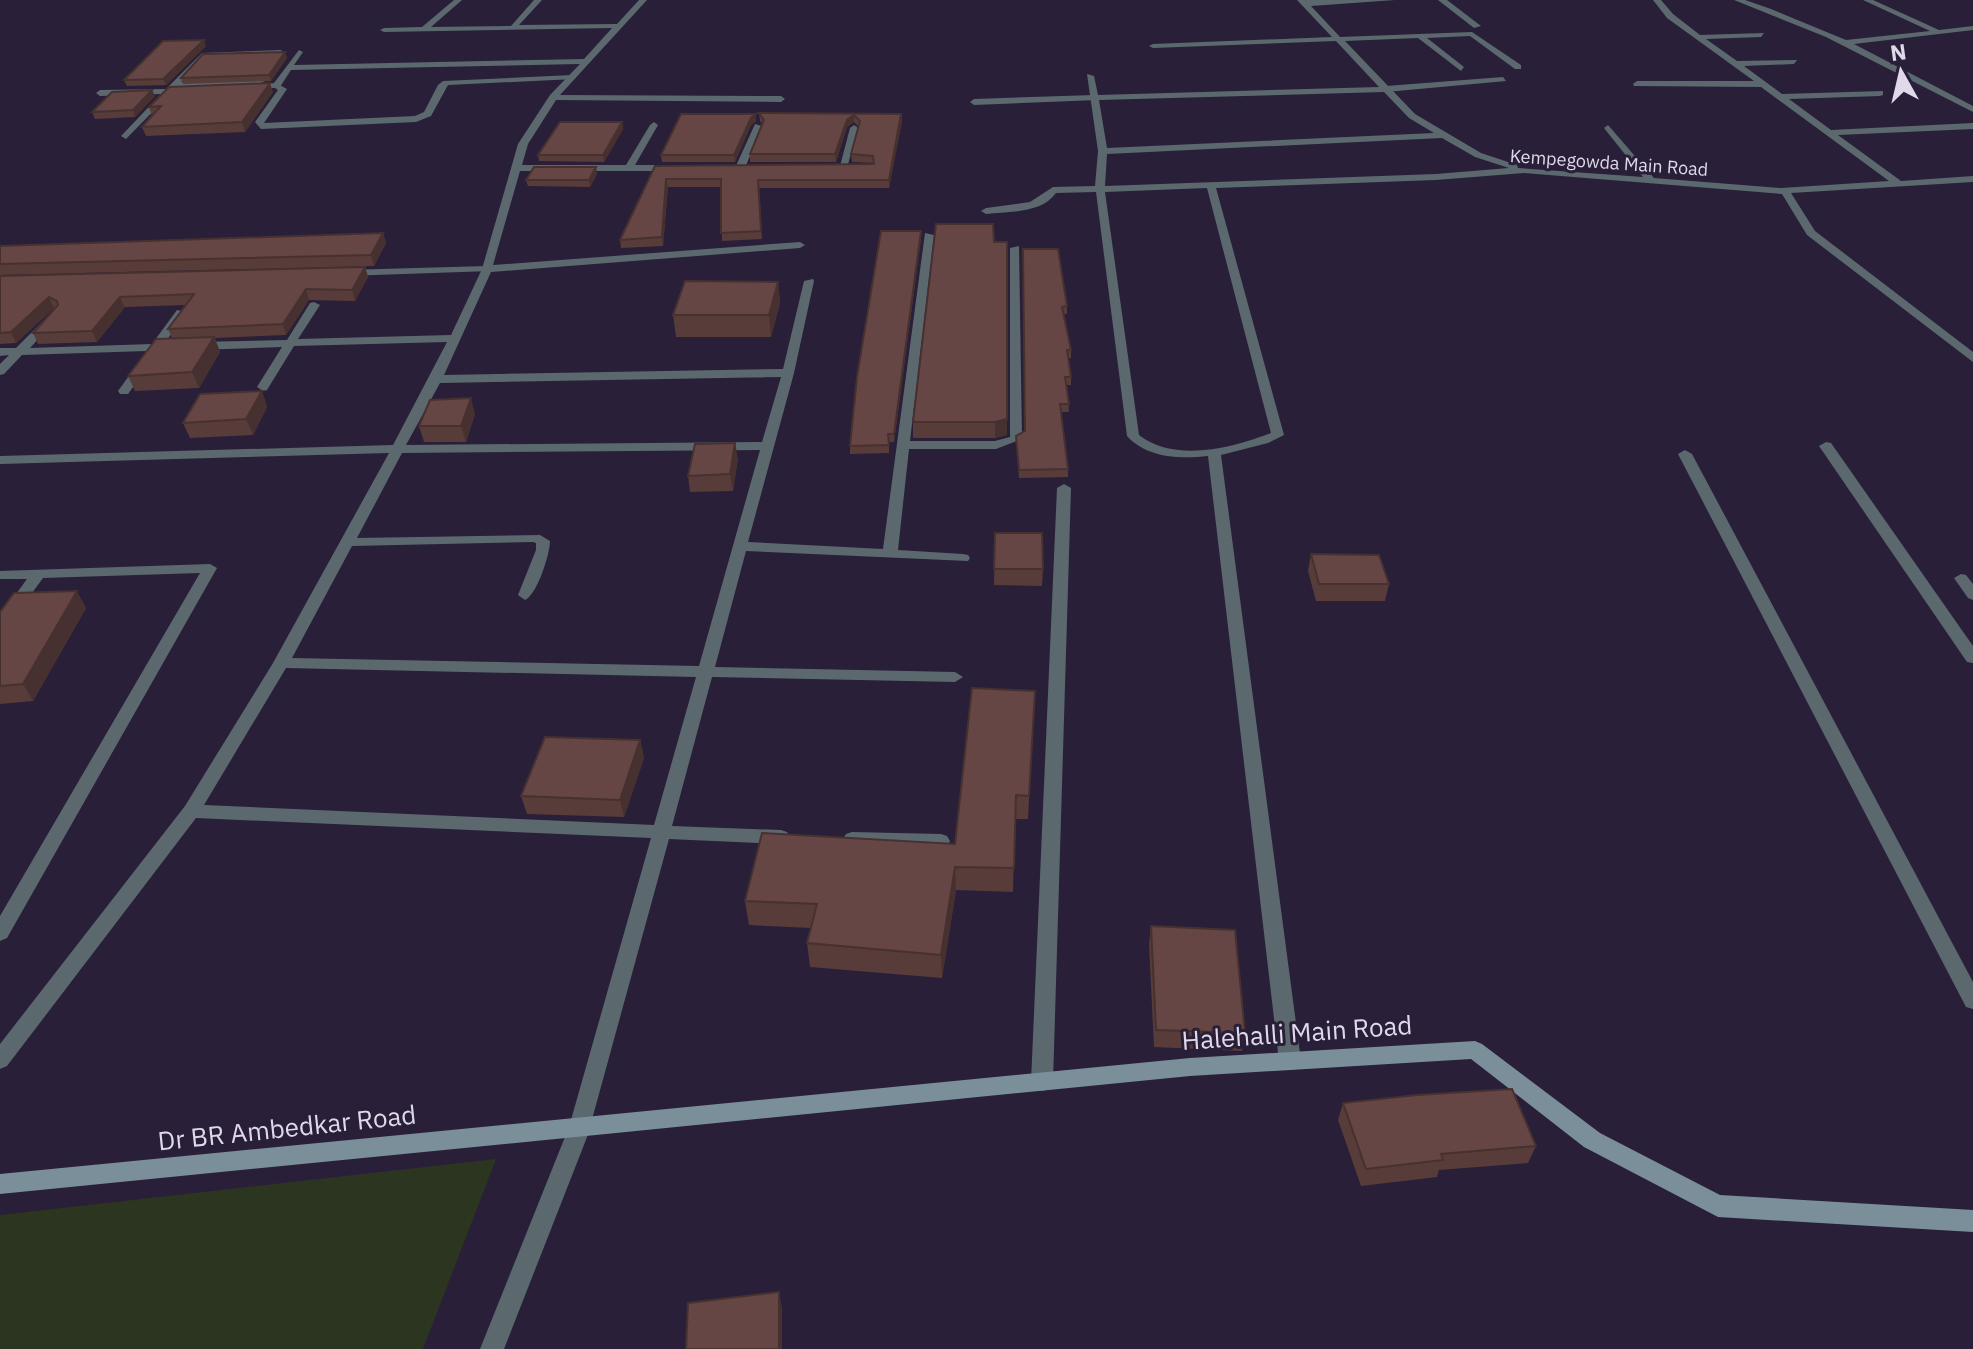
<svg xmlns="http://www.w3.org/2000/svg" width="1973" height="1349" viewBox="0 0 1973 1349" font-family="'IBM Plex Sans',sans-serif">
	<style>
		.green { fill: #2c3520 }
		.lines { fill: none; stroke-linecap: round; stroke-linejoin: round }
		.service { fill: #5b696f; fill-rule: evenodd }
		.minor { fill: #5b696f; fill-rule: evenodd }
		.tertiary { fill: #5b696f; fill-rule: evenodd }
		.secondary { fill: #7a8f9a; fill-rule: evenodd }
		.wall { fill: #573c3a }
		.shaded-wall { fill: #473130 }
		.building { fill: #654644; stroke: #473130; stroke-width: 2 }
		.labels { text-anchor: middle; stroke-width: 6; stroke-linejoin: round; paint-order: stroke }
		.far-street-label { font-size: 18px; fill: #dfd9ea; stroke: #291f38 }
		.near-street-label { font-size: 26px; fill: #dfd9ea; stroke: #291f38 }
	</style>
	<rect width="100%" height="100%" fill="#291f38"/>
	<polygon class="green" points="496,1159 423,1349 0,1349 0,1215"/>
	<g class="lines">
		<g class="service">
			<polygon points="572,75 575,79 448,85 431,116 416,122 261,129 255,122 278,90 272,86 276,83 287,89 264,123 415,116 424,112 438,85 443,81"/>
			<polygon points="1503,77 1506,81 1386,92 1382,89 1386,86"/>
			<polygon points="1094,95 1098,98 1097,100 974,105 970,102 974,99"/>
			<polygon points="487,266 492,269 491,271 345,276 340,273 345,270"/>
			<polygon points="1826,442 1831,443 1973,646 1973,663 1967,662 1819,446"/>
			<polygon points="1685,450 1692,454 1973,982 1973,1009 1966,1007 1678,454"/>
			<polygon points="1961,574 1966,575 1973,584 1973,600 1968,598 1954,578"/>
		</g>
		<g class="minor">
			<path d="M454 0H462L431 27 511 26 534 0H542L519 25 617 24 639 0H647L560 95 781 96 785 99 781 102 556 100 528 144 522 165H626L650 125 654 122 658 125 635 165H675L680 168 675 171H520L493 265 800 242 805 245 800 248 491 272 444 375 783 369 804 281 813 279 814 281 794 373 748 542 883 549 925 233 934 235 910 441H995L1010 437V248L1019 246 1022 439 996 449H909L898 550 963 554 968 555 970 558 968 561 746 551 715 667 955 672 963 677 955 682 712 677 672 826 781 830 787 832 790 837 787 842 781 844 669 839 588 1134 580 1137 572 1134 569 1127 651 838 196 818 7 1066 0 1069V1044L185 806 273 663 389 453 0 464V456L393 445 447 342 294 346 267 390 263 391 257 387 282 347 196 350 190 346 196 342 287 340 310 303 314 302 320 305 298 339 451 335 482 269 518 144 550 95 580 64 291 70 280 87 250 91 246 88 274 83 299 50 303 52 294 65 584 59 612 28 384 32 380 30 384 28 422 27ZM781 377 762 442 406 445 440 383ZM760 450 699 666 292 658 352 546 533 542 536 543V550L518 595 525 600C537 595 550 554 550 541L540 535 357 538 402 453ZM286 668 696 677 654 825 204 805Z"/>
			<path d="M1297 0H1395L1311 6 1340 37 1472 32 1521 65V69H1515L1470 36 1427 38 1464 67 1461 71 1418 38 1345 41 1415 114 1481 153 1517 165 1518 168 1643 177 1604 128 1608 125 1654 178 1781 188 1889 181 1761 87 1634 86 1633 84 1637 81H1754L1667 18 1653 0H1661L1673 14 1700 35 1764 33 1761 37 1706 39 1737 61 1797 60 1794 64 1744 66 1782 94 1883 91V95L1880 96 1789 99 1831 130 1973 123V129L1838 135 1901 181 1973 176V182L1791 193 1815 231 1973 352V362L1807 235 1782 194 1524 173 1436 180 1216 188 1284 435 1268 443 1221 455 1301 1061 1297 1067 1290 1070 1283 1067 1279 1061 1208 456C1179 459 1147 458 1127 436L1096 192 1056 193C1041 214 1009 211 986 214L981 211 986 208 1030 202 1053 187 1095 186 1098 151 1087 74 1094 76 1098 95 1379 87 1336 41 1153 48 1149 46 1153 44 1332 37ZM1384 92 1409 118 1434 133 1107 148 1099 100ZM1442 138 1475 157 1509 168 1436 174 1105 186 1107 154ZM1207 188 1271 433C1232 448 1175 463 1139 435L1105 192Z"/>
			<polygon points="1438,0 1447,0 1481,26 1474,28"/>
			<polygon points="1734,0 1745,0 1771,9 1846,40 1930,31 1863,0 1873,0 1939,30 1973,26 1973,30 1854,44 1973,106 1973,112 1826,37"/>
			<polygon points="281,50 284,54 204,57 181,82 261,79 265,81 261,83 176,87 187,91 170,94 126,139 121,136 123,134 161,94 100,96 96,93 100,90 166,89 202,53"/>
			<polygon points="755,124 762,126 745,168 737,170 735,168"/>
			<polygon points="854,125 858,128 847,168 839,170 850,128"/>
			<polygon points="177,310 187,312 164,344 174,347 159,351 128,394 120,394 118,391 147,351 22,355 4,374 0,375 0,364 9,355 0,356 0,348 16,348 45,319 55,321 30,348 152,344"/>
			<polygon points="1064,484 1071,488 1053,1082 1050,1089 1042,1091 1034,1089 1031,1082 1057,488"/>
			<polygon points="210,564 217,568 7,938 0,941 0,916 200,573 43,578 5,630 0,632 0,616 27,579 0,579 0,571"/>
			<polygon points="852,832 941,834 947,836 950,841 947,846 941,848 852,846 846,844 843,839 846,834"/>
		</g>
		<polygon class="tertiary" points="580,1117 588,1120 591,1127 504,1349 480,1349 569,1127 572,1120"/>
		<polygon class="secondary" points="1475,1041 1482,1044 1600,1133 1720,1195 1973,1210 1973,1232 1718,1217 1584,1147 1471,1059 1190,1076 0,1194 0,1174 1190,1058"/>
	</g>
	<g class="wall">
		<polygon points="206,46 166,85 127,86 124,80"/>
		<polygon points="285,52 287,58 271,81 183,84 181,78"/>
		<polygon points="152,90 155,96 135,117 95,119 92,112"/>
		<polygon points="273,92 245,132 146,136 142,127 152,116 149,107"/>
		<polygon points="759,113 901,114 902,121 889,188 759,188 762,239 722,241 721,187 668,187 663,246 621,248 620,240 655,166 873,164 873,163 852,162 851,154 859,127 854,122 847,127 836,162 750,162 750,154 762,124 760,121"/>
		<polygon points="756,121 751,125 735,162 662,162 661,155"/>
		<polygon points="622,122 623,129 604,162 539,161 538,155"/>
		<polygon points="597,174 590,187 528,186 526,180"/>
		<polygon points="921,231 921,238 894,442 889,442 889,453 850,454 850,446"/>
		<polygon points="383,233 386,243 374,266 0,275 0,246"/>
		<polygon points="994,242 1007,435 995,438 913,438 913,422"/>
		<polygon points="1058,249 1067,306 1067,314 1063,314 1071,350 1071,358 1068,358 1071,377 1071,385 1067,385 1069,412 1061,412 1068,469 1068,477 1019,478 1016,436 1025,431"/>
		<polygon points="365,267 368,277 355,301 309,300 286,335 215,338 220,352 199,388 135,391 128,376 172,338 168,329 186,305 125,307 97,342 38,344 33,333 55,308 54,308 16,343 0,344 0,276"/>
		<polygon points="778,282 780,303 771,337 676,337 673,315"/>
		<polygon points="262,391 267,407 253,435 190,438 183,423"/>
		<polygon points="475,414 466,442 424,442 419,426"/>
		<polygon points="738,458 733,491 690,492 688,476"/>
		<polygon points="995,533 1043,569 1042,586 994,585"/>
		<polygon points="1311,554 1389,584 1385,601 1316,601 1308,571"/>
		<polygon points="86,608 33,701 0,704 0,612"/>
		<polygon points="1035,691 1028,819 1015,819 1013,892 956,890 942,978 810,967 807,943 811,928 749,925 745,901 955,844"/>
		<polygon points="640,740 644,758 624,817 527,814 521,796"/>
		<polygon points="1151,926 1245,1033 1242,1051 1154,1047 1149,944"/>
		<polygon points="1343,1103 1536,1146 1528,1163 1439,1170 1437,1177 1361,1186 1338,1120"/>
	</g>
	<g class="shaded-wall">
		<polygon points="204,40 206,46 166,85 163,79"/>
		<polygon points="285,52 287,58 271,81 269,75"/>
		<polygon points="270,83 273,92 245,132 242,122"/>
		<polygon points="152,90 155,96 135,117 133,110"/>
		<polygon points="756,114 756,121 751,125 735,162 734,155 751,118"/>
		<polygon points="901,114 902,121 889,188 889,180"/>
		<polygon points="854,115 854,122 847,127 836,162 835,154 847,120"/>
		<polygon points="622,122 623,129 604,162 603,155"/>
		<polygon points="596,167 597,174 590,187 589,180"/>
		<polygon points="666,179 668,187 663,246 662,237"/>
		<polygon points="921,231 921,238 894,442 894,434"/>
		<polygon points="383,233 386,243 374,266 371,255"/>
		<polygon points="365,267 368,277 355,301 352,290"/>
		<polygon points="778,282 780,303 771,337 769,315"/>
		<polygon points="306,289 309,300 286,335 283,324"/>
		<polygon points="49,297 54,308 16,343 11,332"/>
		<polygon points="120,297 125,307 97,342 92,331"/>
		<polygon points="214,337 220,352 199,388 192,372"/>
		<polygon points="262,391 267,407 253,435 246,419"/>
		<polygon points="471,398 475,414 466,442 461,426"/>
		<polygon points="1007,419 1007,435 995,438 995,422"/>
		<polygon points="735,443 738,458 733,491 730,474"/>
		<polygon points="77,591 86,608 33,701 23,684"/>
		<polygon points="640,740 644,758 624,817 620,800"/>
		<polygon points="955,867 956,890 942,978 941,955"/>
		<polygon points="779,1292 782,1308 782,1349 779,1349"/>
	</g>
	<g class="building">
		<polygon points="204,40 163,79 124,80 163,41"/>
		<polygon points="285,52 269,75 181,78 203,54"/>
		<polygon points="270,83 242,122 142,127 161,106 149,107 169,87"/>
		<polygon points="152,90 133,110 92,112 112,92"/>
		<polygon points="759,113 901,114 889,180 758,180 761,231 721,233 721,179 666,179 662,237 620,240 655,166 874,164 873,156 851,154 860,121 854,115 847,120 835,154 750,154 764,120"/>
		<polygon points="681,114 756,114 751,118 734,155 661,155"/>
		<polygon points="560,122 622,122 603,155 538,155"/>
		<polygon points="534,167 596,167 589,180 526,180"/>
		<polygon points="936,224 993,224 994,242 1007,242 1007,419 995,422 913,422"/>
		<polygon points="881,231 921,231 894,434 888,434 889,445 850,446 857,377"/>
		<polygon points="383,233 371,255 0,264 0,246"/>
		<polygon points="1023,249 1058,249 1067,306 1062,307 1071,350 1067,350 1071,377 1065,377 1069,404 1060,404 1068,469 1019,470 1016,436 1025,431"/>
		<polygon points="365,267 352,290 306,289 283,324 168,329 194,294 120,297 92,331 33,333 58,305 57,301 49,297 11,332 0,333 0,276"/>
		<polygon points="685,281 778,282 769,315 673,315"/>
		<polygon points="214,337 192,372 128,376 156,339"/>
		<polygon points="262,391 246,419 183,423 200,394"/>
		<polygon points="471,398 461,426 419,426 430,400"/>
		<polygon points="735,443 730,474 688,476 695,444"/>
		<polygon points="995,533 1042,533 1043,569 994,569"/>
		<polygon points="1311,554 1379,555 1389,584 1319,584"/>
		<polygon points="77,591 23,684 0,686 0,612 14,593"/>
		<polygon points="972,688 1035,691 1029,796 1016,795 1014,868 955,867 941,955 807,943 817,904 745,901 762,833 955,844"/>
		<polygon points="545,737 640,740 620,800 521,796"/>
		<polygon points="1151,926 1235,930 1245,1033 1156,1030"/>
		<polygon points="1512,1089 1536,1146 1441,1154 1443,1160 1366,1169 1343,1103 1417,1095"/>
		<polygon points="779,1292 779,1349 686,1349 688,1303"/>
	</g>
	<g class="labels">
		<g class="far-street-label">
			<text transform="translate(1609 163) rotate(4)" y="6">Kempegowda Main Road</text>
		</g>
		<g class="near-street-label">
			<text transform="translate(1297 1033) rotate(-4)" y="9">Halehalli Main Road</text>
			<text transform="translate(287 1128) rotate(-6)" y="9">Dr BR Ambedkar Road</text>
		</g>
	</g>
	<g transform="translate(1901 72) rotate(352)" stroke="#291f38" stroke-width="6" paint-order="stroke">
	<path d="M0-6L14 30L0 20L-14 30Z" fill="#dfd9ea"/>
	<text y="-12" font-size="22" font-weight="bold" text-anchor="middle" fill="#dfd9ea">N</text>
	</g>
</svg>
